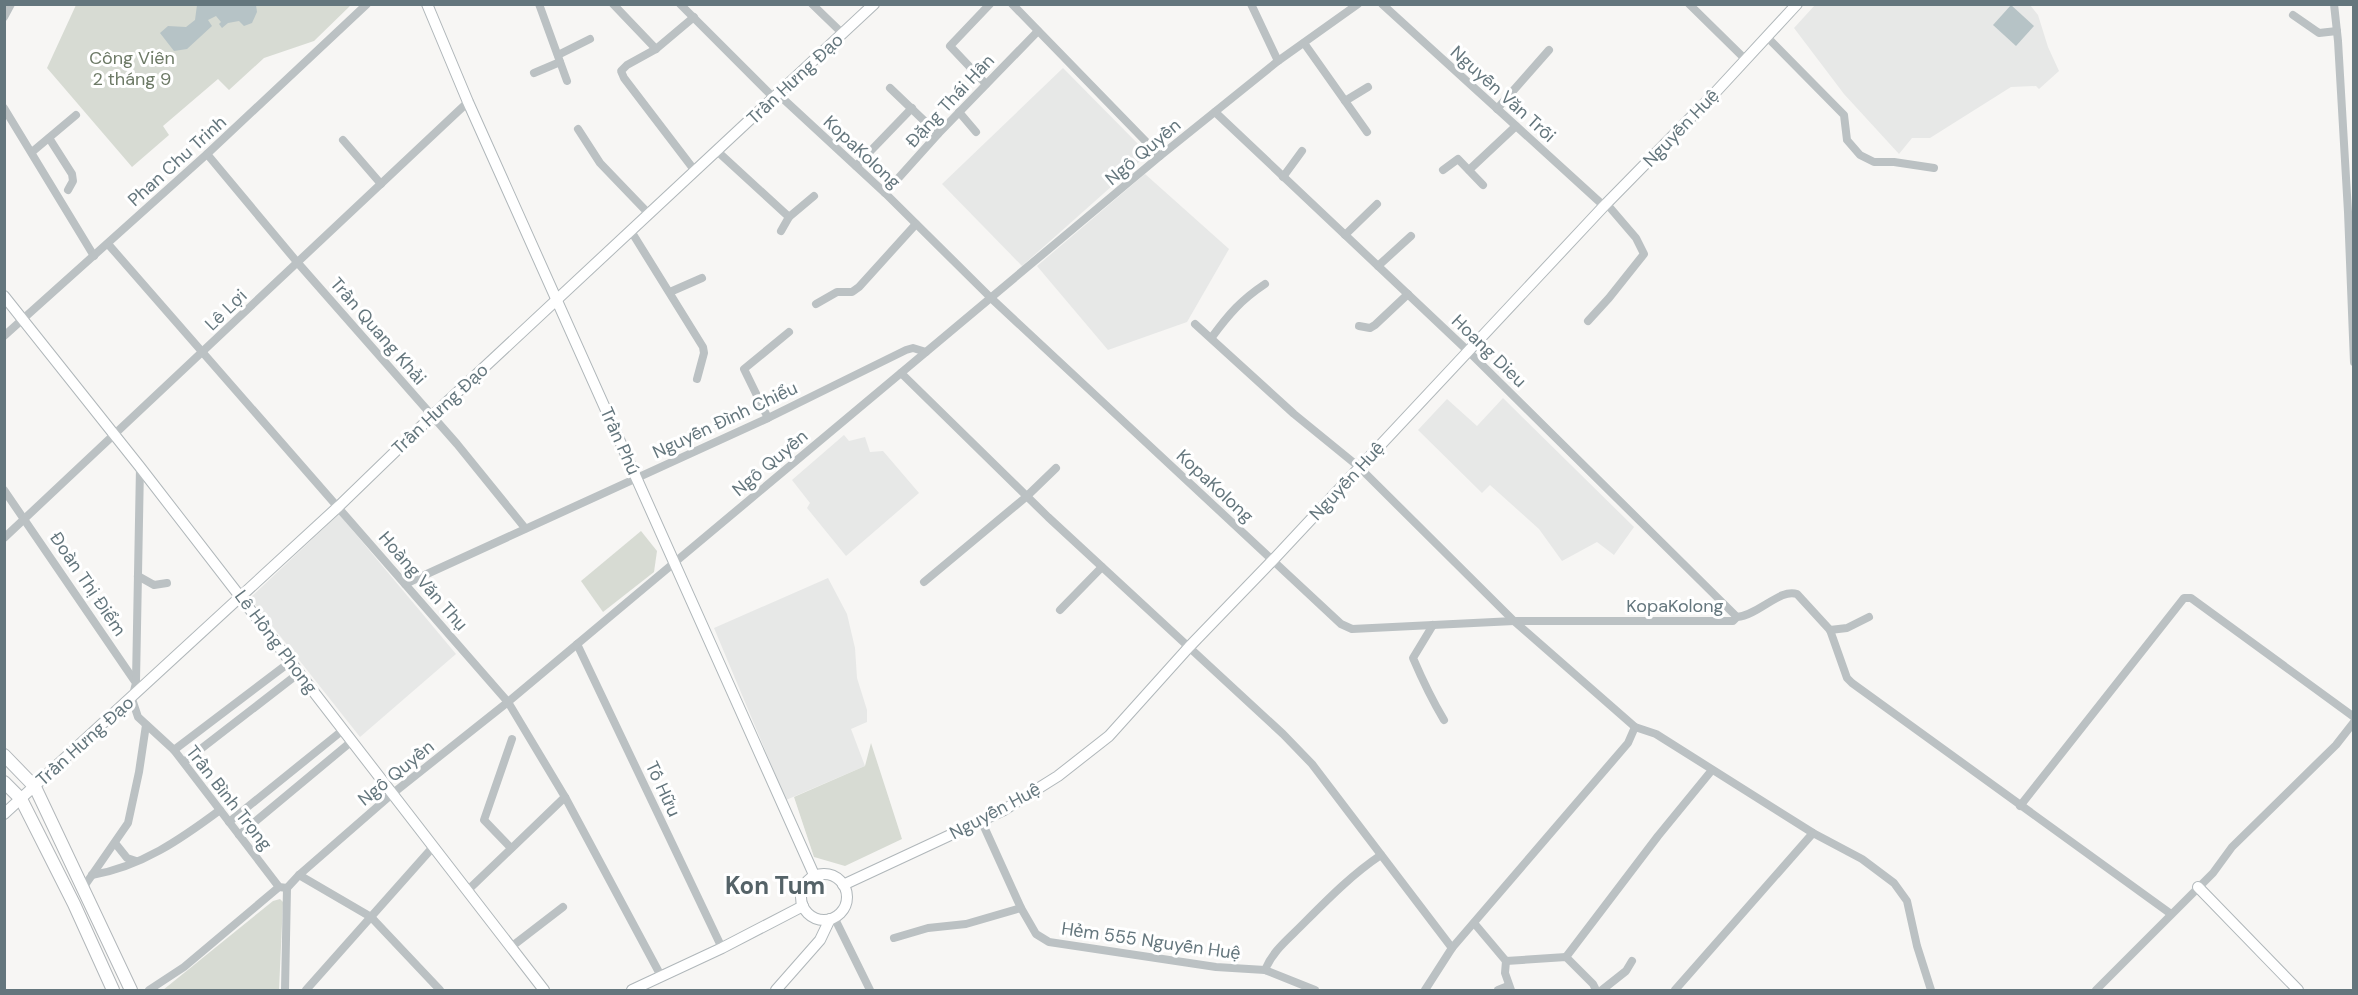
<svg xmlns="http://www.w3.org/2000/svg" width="2358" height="995" viewBox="0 0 2358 995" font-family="'DM Sans',sans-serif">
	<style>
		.built { fill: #e7e8e7 }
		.green { fill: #d7dbd3 }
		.water { fill: #b6c3c6 }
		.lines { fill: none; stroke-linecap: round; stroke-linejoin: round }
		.secondary-casing { stroke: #b0b7ba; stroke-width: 12 }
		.primary-casing { stroke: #b2b7ba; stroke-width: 14 }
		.street { stroke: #bbc1c3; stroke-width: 8 }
		.secondary { stroke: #fff; stroke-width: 10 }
		.primary { stroke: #fff; stroke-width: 12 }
		.labels { text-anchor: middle; stroke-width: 6; stroke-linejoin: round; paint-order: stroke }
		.park-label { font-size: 18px; fill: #6d7a66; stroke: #fff }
		.street-label { font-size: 18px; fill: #64767d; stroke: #fff }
		.district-label { font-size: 24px; font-weight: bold; fill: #556368; stroke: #fff }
	</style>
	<rect width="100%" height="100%" fill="#f7f6f4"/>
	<g class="built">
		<polygon points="1815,5 2030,5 2038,15 2048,47 2059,71 2039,89 2036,86 2011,87 1930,138 1912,138 1899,154 1844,94 1794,28"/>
		<polygon points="1063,68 1148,154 1022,266 942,184"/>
		<polygon points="1145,174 1229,249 1187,322 1108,350 1037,266"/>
		<polygon points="1503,398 1634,527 1614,555 1597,542 1562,561 1539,529 1490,485 1482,493 1418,430 1447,399 1477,426"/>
		<polygon points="844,435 849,441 865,437 870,452 883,451 919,493 846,556 807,508 810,503 792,480"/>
		<polygon points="339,514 456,654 360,737 250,598"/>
		<polygon points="828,578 847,614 855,648 857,678 867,710 867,722 851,729 865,766 786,800 714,628"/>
	</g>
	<g class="green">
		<polygon points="76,5 351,5 314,41 264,58 229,90 218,79 163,126 169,135 132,167 47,68"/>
		<polygon points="641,531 657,551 654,572 603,612 581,581"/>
		<polygon points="871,743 902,839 845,866 814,857 794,797 865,766"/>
		<polygon points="280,899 283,902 279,990 163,990 273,901"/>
	</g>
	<g class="water">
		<polygon points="197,5 256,5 257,12 252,23 244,26 239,21 228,23 222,28 219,24 221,22 216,16 208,20 212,26 187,49 174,51 160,33 168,26 186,27 195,20"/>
		<polygon points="2011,5 2034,26 2016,46 1993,25"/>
	</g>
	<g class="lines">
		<g class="secondary-casing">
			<g id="secondary">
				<polyline points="427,4 468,102 815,877"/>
				<polyline points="4,296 140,467 544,990"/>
				<polyline points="4,814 339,506 433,415 874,4"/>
				<circle cx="824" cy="897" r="23"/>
				<polyline points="843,885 1004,810 1058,776 1109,736 1189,647 1273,560 1604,206 1712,96 1797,4"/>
				<polyline points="2198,887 2298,990"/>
				<polyline points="632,990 722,948 803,906"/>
				<polyline points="776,990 820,940 830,919"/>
			</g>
		</g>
		<g class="primary-casing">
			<g id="primary">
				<polyline points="4,755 35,787 131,990"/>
				<polyline points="4,782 21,799 74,904 113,990"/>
			</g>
		</g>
		<g class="street">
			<polyline points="539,4 567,81"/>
			<polyline points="613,4 656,49"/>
			<polyline points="680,4 775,99"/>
			<polyline points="812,4 843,34"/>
			<polyline points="1012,4 1160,156"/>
			<polyline points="1251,4 1278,61"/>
			<polyline points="1382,4 1604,206"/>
			<polyline points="1689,4 1746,60"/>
			<polyline points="2334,4 2338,41 2348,212 2354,362"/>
			<polyline points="2293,15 2319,33 2337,31"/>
			<polyline points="4,17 11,4"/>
			<polyline points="694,17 656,49 627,65 621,71 624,78 695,171"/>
			<polyline points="1767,37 1844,115 1847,140 1860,155 1874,162 1894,162 1934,168"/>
			<polyline points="1304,43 1367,132"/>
			<polyline points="558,55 590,39"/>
			<polyline points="534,73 560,62"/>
			<polyline points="986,84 950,46 990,4"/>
			<polyline points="890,88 938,134"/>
			<path d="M779 95 885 193 992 299 1341 624 1352 629 1514 621H1733L1737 617C1759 615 1780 588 1797 594L1830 630 1847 678 1852 683 2171 914"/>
			<polyline points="1345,101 1368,87"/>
			<polyline points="4,108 94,256"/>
			<polyline points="1497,109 1549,50"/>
			<polyline points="959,112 976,132"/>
			<polyline points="1215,112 1468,351 1737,617"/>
			<polyline points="578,129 600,163 649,214"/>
			<polyline points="49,138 72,174 73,181 68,190"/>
			<polyline points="343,140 381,184"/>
			<polyline points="717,151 789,217"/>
			<polyline points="32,152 76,115"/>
			<polyline points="207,154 297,262 457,444 525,528"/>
			<polyline points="856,166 912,108"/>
			<polyline points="1443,170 1458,159 1483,185"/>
			<polyline points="1469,170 1516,126"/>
			<polyline points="1283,177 1302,151"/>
			<polyline points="885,193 938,134 1038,31"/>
			<polyline points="631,231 703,347 704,353 697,379"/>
			<polyline points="781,231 789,217 814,196"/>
			<polyline points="1345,235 1377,204"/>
			<polyline points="108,244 508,702 565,797 661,976"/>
			<polyline points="1378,266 1411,236"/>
			<polyline points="670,292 702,278"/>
			<polyline points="816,304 837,292 852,292 859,287 916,224"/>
			<polyline points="1588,321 1609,298 1644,254 1636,238 1606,203"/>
			<polyline points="1195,324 1294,414 1359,467 1514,621 1635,727 1656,734 1813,833 1862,859 1894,883 1907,901 1917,946 1931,990"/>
			<polyline points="1359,326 1370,328 1375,325 1408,294"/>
			<polyline points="4,336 207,154 367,4"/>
			<path d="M1212 337C1229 314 1241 300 1265 284"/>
			<polyline points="901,373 1048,517 1283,734 1312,764 1452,948"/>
			<polyline points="768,418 744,369 789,332"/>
			<polyline points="4,490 136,683 132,699 138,717 174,750 279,887 287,888"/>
			<polyline points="4,538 468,102"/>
			<polyline points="138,576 154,585 167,583"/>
			<polyline points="924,582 1026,497 1056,468"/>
			<polyline points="405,584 768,418 906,350 913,348 926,352"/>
			<polyline points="1060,610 1102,567"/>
			<path d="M1433 625 1413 658C1422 679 1432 700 1444 720"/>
			<polyline points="1830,630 1847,628 1869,617"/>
			<polyline points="577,644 722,948"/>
			<polyline points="136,681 140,467"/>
			<polyline points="174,750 290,662"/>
			<polyline points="184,762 299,673"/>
			<polyline points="2020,806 2184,598 2191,598 2354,717"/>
			<polyline points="981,820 1021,908 1036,934 1049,942 1216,967 1265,970 1315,990"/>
			<polyline points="229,822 343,730"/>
			<polyline points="239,835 352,741"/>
			<polyline points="115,843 127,858 136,861"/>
			<polyline points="511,848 484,820 512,739"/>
			<path d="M92 875C141 867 181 839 220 810"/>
			<polyline points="299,875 371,917 440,990"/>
			<polyline points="83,888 128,823 139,772 146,725"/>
			<polyline points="467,891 565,797"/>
			<polyline points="834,917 870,990"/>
			<polyline points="1474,923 1506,961 1566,957 1593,984 1596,990"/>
			<polyline points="894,938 928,928 966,924 1021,908"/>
			<polyline points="511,947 563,907"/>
			<polyline points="1566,957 1658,836 1712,770"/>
			<polyline points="1506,961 1505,973 1511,990"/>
			<path d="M1265 970C1272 952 1287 940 1300 927 1326 901 1351 875 1381 855"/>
			<polyline points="149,990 184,967 279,887"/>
			<polyline points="285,990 287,888 299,875 392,794 508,702 1160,156 1278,61 1358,4"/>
			<polyline points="306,990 433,847"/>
			<polyline points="1425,990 1452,948 1628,743 1635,727"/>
			<polyline points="1498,990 1508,986"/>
			<polyline points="1602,990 1626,971 1632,961"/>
			<polyline points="1675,990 1813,833"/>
			<polyline points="2096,990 2213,873 2232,847 2336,745 2354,722"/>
		</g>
		<use href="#secondary" class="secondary"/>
		<use href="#primary" class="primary"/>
	</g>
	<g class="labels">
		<g class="park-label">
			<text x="132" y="64">Công Viên<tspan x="132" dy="21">2 tháng 9</tspan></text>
		</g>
		<g class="street-label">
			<text transform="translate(795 79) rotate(-43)" y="6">Trần Hưng Đạo</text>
			<text transform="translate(1503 94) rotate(42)" y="6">Nguyễn Văn Trỗi</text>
			<text transform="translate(950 101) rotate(-47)" y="6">Đặng Thái Hân</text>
			<text transform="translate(1681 128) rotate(-46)" y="6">Nguyễn Huệ</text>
			<text transform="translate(862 152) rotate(43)" y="6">KopaKolong</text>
			<text transform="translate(1143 152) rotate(-40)" y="6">Ngô Quyền</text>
			<text transform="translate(177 161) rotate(-42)" y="6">Phan Chu Trinh</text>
			<text transform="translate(226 310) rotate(-44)" y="6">Lê Lợi</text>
			<text transform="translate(378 331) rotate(49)" y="6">Trần Quang Khải</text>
			<text transform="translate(1489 351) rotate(44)" y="6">Hoang Dieu</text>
			<text transform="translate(440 409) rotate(-43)" y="6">Trần Hưng Đạo</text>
			<text transform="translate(725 420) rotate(-25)" y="6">Nguyễn Đình Chiểu</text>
			<text transform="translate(620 441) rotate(66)" y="6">Trần Phú</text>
			<text transform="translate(770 463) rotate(-40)" y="6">Ngô Quyền</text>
			<text transform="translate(1347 481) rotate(-47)" y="6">Nguyễn Huệ</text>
			<text transform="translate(1215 486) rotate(43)" y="6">KopaKolong</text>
			<text transform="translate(423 581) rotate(49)" y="6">Hoàng Văn Thụ</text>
			<text transform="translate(88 584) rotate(56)" y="6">Đoàn Thị Điểm</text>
			<text x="1675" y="612">KopaKolong</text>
			<text transform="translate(276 642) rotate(53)" y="6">Lê Hồng Phong</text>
			<text transform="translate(85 741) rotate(-42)" y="6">Trần Hưng Đạo</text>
			<text transform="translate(396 773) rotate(-39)" y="6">Ngô Quyền</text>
			<text transform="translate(663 789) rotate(65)" y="6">Tố Hữu</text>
			<text transform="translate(229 798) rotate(52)" y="6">Trần Bình Trọng</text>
			<text transform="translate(995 811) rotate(-28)" y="6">Nguyễn Huệ</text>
			<text transform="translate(1151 941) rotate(8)" y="6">Hẻm 555 Nguyễn Huệ</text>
		</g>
		<g class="district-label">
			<text x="775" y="894">Kon Tum</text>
		</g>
	</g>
	<rect width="2358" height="995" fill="none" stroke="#64767d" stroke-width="12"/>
</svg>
